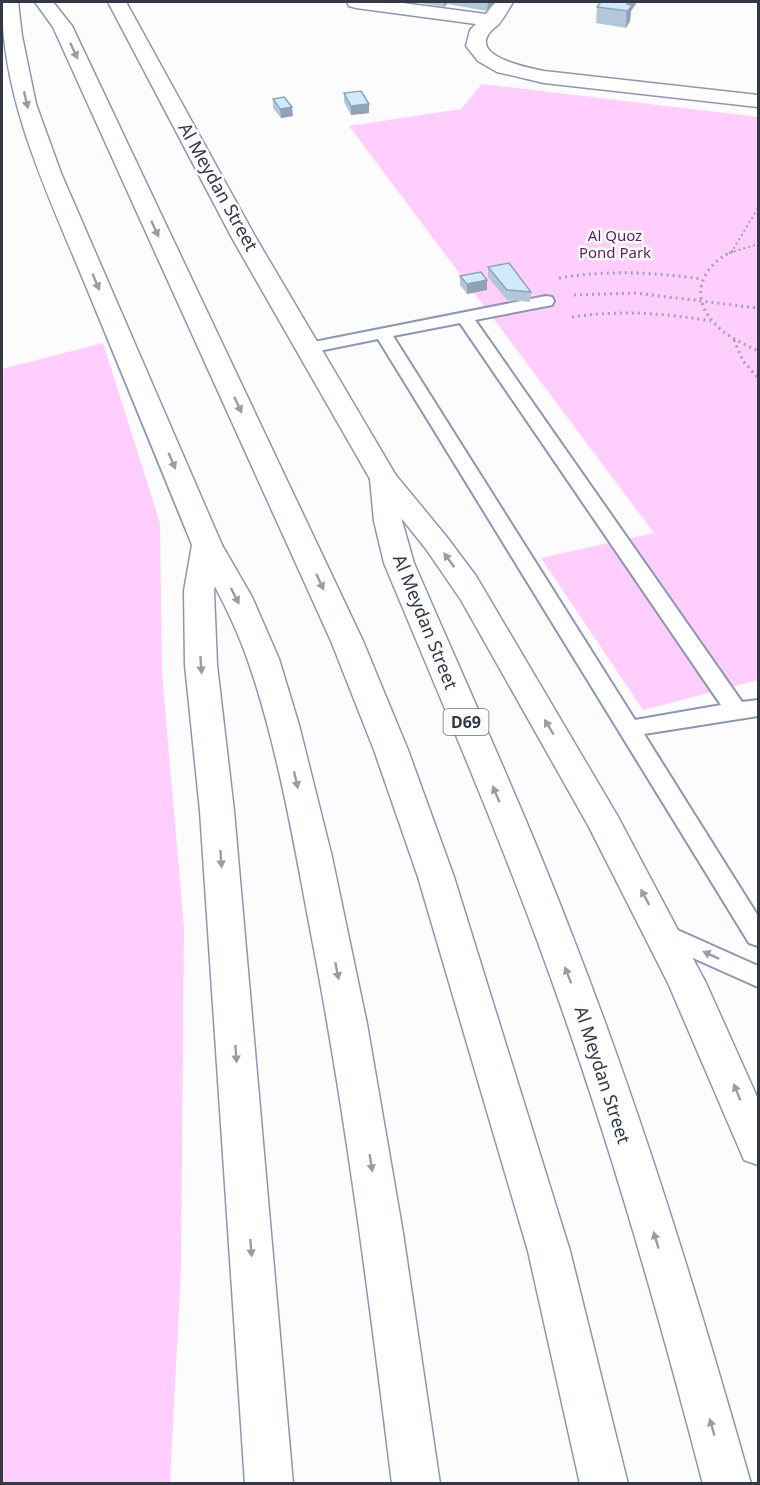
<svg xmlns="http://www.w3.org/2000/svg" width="760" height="1485" viewBox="0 0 760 1485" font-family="'Noto Sans',sans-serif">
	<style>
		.green { fill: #ffcefd }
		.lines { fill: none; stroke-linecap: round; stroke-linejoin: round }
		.service-casing { stroke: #8c97b7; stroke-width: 4 }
		.minor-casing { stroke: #8c97b7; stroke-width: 3 }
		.secondary-casing { stroke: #8c97b7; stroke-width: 3 }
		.primary-casing { stroke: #8c97b7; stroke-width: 3 }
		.motorway-casing { stroke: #8c97b7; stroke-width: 3 }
		.path-far1 { stroke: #a2a4aa; stroke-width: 2; stroke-dasharray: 2 3; stroke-linecap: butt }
		.path { stroke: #a2a4aa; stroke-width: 3; stroke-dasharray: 2 4; stroke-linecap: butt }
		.service { fill: #fff; fill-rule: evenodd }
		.minor { fill: #fff; fill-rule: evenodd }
		.secondary { fill: #fff; fill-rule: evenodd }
		.primary { fill: #fff; fill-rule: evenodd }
		.motorway { fill: #fff; fill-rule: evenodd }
		.wall { fill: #b2c8da }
		.shaded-wall { fill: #91a3b2 }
		.building { fill: #cfe9fe; stroke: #91a3b2; stroke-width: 1.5 }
		.oneway { fill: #999ca2 }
		.labels { text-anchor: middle; stroke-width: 5; stroke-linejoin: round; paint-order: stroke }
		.far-park-label { font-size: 15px; fill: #601c61; stroke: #fbfcfb }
		.shield { fill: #fbfcfb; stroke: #6f737c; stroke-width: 1.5 }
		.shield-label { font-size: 16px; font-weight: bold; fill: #333845 }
		.street-label { font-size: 18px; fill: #333845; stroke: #fbfcfb }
	</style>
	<rect width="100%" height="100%" fill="#fbfcfb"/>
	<g class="green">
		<polygon points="482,84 758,117 758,680 643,710 541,558 654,533 349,126 461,109"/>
		<polygon points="103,343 160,523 162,674 184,927 181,1268 170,1483 2,1483 2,369"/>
	</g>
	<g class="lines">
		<g class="service-casing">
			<g id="service">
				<path d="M546 296 552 297 554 301 552 305 475 320 742 702 758 700V716L644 734 758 916V946L749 943 378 339 309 353 303 352 300 348 303 344 309 343ZM460 323 721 705 635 720 393 336Z"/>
				<polygon points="664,924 758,966 758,987 655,941 651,934 655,927"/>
			</g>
		</g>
		<g class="minor-casing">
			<path id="minor" d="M347 2H395L486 14 495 2H513C509 9 503 19 498 25 494 28 490 31 488 35 474 58 530 68 544 71L758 95V107L544 83 497 72 478 61 466 46 470 30 476 24 356 8 349 6Z"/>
		</g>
		<g class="secondary-casing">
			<polygon id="secondary" points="384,471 394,473 446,536 476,576 617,815 706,983 758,1099 758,1165 744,1160 668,983 589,827 461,600 426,549 370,479 374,473"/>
		</g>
		<g class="primary-casing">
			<g id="primary">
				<path d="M2 2H18L22 36 36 104 61 173 222 545 252 597 279 659 299 725 332 857 367 1024 403 1233 440 1484H392C369 1296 345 1108 309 923 293 837 276 740 247 658 233 618 213 582 192 545 157 458 121 371 85 284 48 194 2 101 2 2Z"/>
				<polygon points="35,2 53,2 72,26 363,641 408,750 454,877 570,1251 628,1484 580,1484 528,1251 418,877 374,750 331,641 53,27"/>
				<path d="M108 2H126L256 238 398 479 402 521 414 563C468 688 525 812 574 940 643 1117 699 1300 751 1484H703C655 1300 603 1118 537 940 490 813 436 688 384 563L374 521 370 479 232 238Z"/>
			</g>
		</g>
		<g class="motorway-casing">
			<polygon id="motorway" points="207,536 217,538 222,545 214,591 217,665 234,811 293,1484 245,1484 200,811 185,665 184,591 192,545 197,538"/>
		</g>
		<g class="path-far1">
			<polyline points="729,253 758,244"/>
			<polyline points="731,253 758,208"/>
		</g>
		<g class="path">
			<path d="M733 251C699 267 689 299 717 326 729 338 744 344 758 351"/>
			<path d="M559 278C607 270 653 272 701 279"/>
			<polyline points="574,295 636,293 758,308"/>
			<path d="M572 317C619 310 664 313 711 321"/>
			<polyline points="734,340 743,361 758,378"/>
		</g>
		<use href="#service" class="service"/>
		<use href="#minor" class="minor"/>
		<use href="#secondary" class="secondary"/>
		<use href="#primary" class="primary"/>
		<use href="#motorway" class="motorway"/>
	</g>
	<g class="wall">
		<polygon points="414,2 496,2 487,11 447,4 444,7"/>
		<polygon points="637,2 631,11 630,21 626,28 596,23 597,7"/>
		<polygon points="344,93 369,113 351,115 344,102"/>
		<polygon points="273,99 293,116 281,118 273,108"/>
		<polygon points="488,267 531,292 530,302 507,300 488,277"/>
		<polygon points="460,276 487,280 487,290 467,294 460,285"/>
	</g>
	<g class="shaded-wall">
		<polygon points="444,2 447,2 447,4 444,7"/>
		<polygon points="488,2 496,2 487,11"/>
		<polygon points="629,2 637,2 631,11 630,21 626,28 627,4"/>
		<polygon points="369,104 369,113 351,115 351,106"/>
		<polygon points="292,107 293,116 281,118 280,109"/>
		<polygon points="487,280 487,290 467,294 467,284"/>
	</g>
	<g class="building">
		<polygon points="601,2 629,2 627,4 632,5 628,11 597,7"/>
		<polygon points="361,91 369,104 351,106 344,93"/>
		<polygon points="284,97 292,107 280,109 273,99"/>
		<polygon points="509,263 531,292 507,290 488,267"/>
		<polygon points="481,272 487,280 467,284 460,276"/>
	</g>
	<defs><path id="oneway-solid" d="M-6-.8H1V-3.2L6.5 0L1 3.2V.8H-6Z" transform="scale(1.5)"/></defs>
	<g class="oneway">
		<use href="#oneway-solid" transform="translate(74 51) rotate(65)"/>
		<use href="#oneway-solid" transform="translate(26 100) rotate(77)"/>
		<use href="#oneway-solid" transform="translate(155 229) rotate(65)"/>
		<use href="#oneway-solid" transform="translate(96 282) rotate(67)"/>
		<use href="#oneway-solid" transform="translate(238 405) rotate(65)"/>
		<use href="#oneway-solid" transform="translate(172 461) rotate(67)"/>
		<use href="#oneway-solid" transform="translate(449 560) rotate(-126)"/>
		<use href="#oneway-solid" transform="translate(320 582) rotate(65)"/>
		<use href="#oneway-solid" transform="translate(235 596) rotate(63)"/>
		<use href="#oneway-solid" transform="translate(201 665) rotate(86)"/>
		<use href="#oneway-solid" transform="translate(549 727) rotate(-121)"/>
		<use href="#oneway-solid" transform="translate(296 780) rotate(77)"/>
		<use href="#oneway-solid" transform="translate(496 794) rotate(-113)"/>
		<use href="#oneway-solid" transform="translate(221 859) rotate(86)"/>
		<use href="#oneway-solid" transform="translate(645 897) rotate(-118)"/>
		<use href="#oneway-solid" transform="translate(711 955) rotate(-155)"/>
		<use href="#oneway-solid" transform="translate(337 971) rotate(79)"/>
		<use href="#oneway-solid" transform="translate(568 975) rotate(-111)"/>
		<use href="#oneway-solid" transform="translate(236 1054) rotate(86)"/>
		<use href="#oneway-solid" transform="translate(737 1092) rotate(-112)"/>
		<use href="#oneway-solid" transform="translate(371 1163) rotate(81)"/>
		<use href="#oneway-solid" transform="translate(656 1240) rotate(-107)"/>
		<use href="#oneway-solid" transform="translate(251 1248) rotate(86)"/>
		<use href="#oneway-solid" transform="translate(712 1427) rotate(-106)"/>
	</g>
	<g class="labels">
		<g class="far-park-label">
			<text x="615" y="241">Al Quoz<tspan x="615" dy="17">Pond Park</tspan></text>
		</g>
		<rect class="shield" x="443.5" y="709" width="45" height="26" rx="4.5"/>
		<g class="shield-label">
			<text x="466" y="728">D69</text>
		</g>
		<g class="street-label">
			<text transform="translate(218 187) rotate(61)" y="6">Al Meydan Street</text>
			<text transform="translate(425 622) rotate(68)" y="6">Al Meydan Street</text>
			<text transform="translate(602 1075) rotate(72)" y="6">Al Meydan Street</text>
		</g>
	</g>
	<rect width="760" height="1485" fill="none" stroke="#333845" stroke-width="6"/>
</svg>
